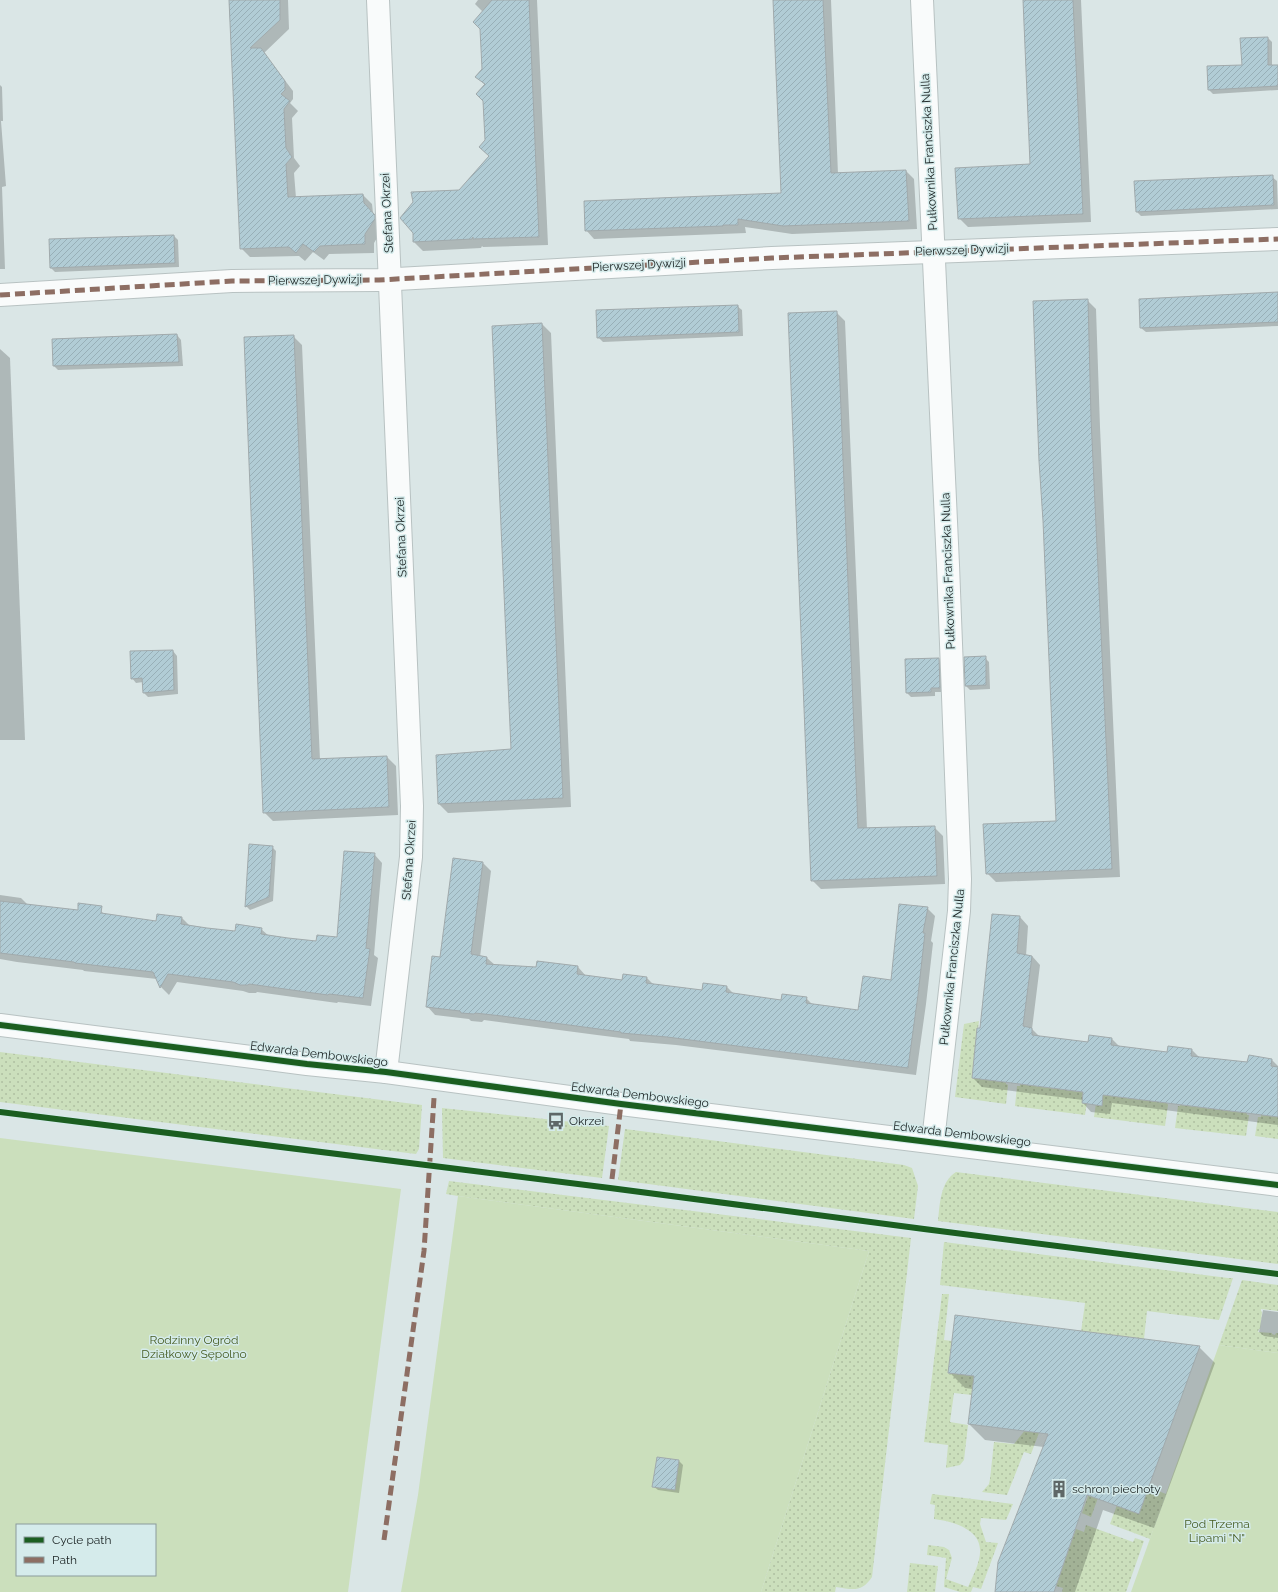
<svg xmlns="http://www.w3.org/2000/svg" width="1278" height="1592" viewBox="0 0 1278 1592" font-family="Raleway,sans-serif">
	<style>
		.grass { fill: url(#grass-dots) }
		.garden { fill: #cbdfbc; fill-rule: evenodd }
		.shadow { fill: #0003 }
		.building { fill: url(#building-hatch); stroke: #a1aaac }
		.lines { fill: none; stroke-linecap: round; stroke-linejoin: round }
		.minor-casing { stroke: #b8c2c2; stroke-width: 24 }
		.tertiary-casing { stroke: #b8c2c2; stroke-width: 24 }
		.minor { stroke: #f9fbfb; stroke-width: 22 }
		.tertiary { stroke: #f9fbfb; stroke-width: 22 }
		.quiet { stroke: #8d6e63; stroke-width: 5; stroke-dasharray: 10 5; stroke-linecap: butt }
		.cycleway-casing { stroke: #d5ebeb; stroke-width: 8 }
		.cycleway { stroke: #1b5e20; stroke-width: 6 }
		.labels { text-anchor: middle; stroke-width: 3; stroke-linejoin: round; paint-order: stroke }
		.street-label { font-size: 12px; fill: #1b2323; stroke: #d5ebeb }
		.poi-label { font-size: 12px; fill: #1b2323; stroke: #d5ebeb; text-anchor: start }
		.park-label { font-size: 12px; fill: #465c21; stroke: #d5ebeb }
	</style>
	<defs>
		<pattern id="grass-dots" width="8" height="8" patternUnits="userSpaceOnUse"><rect width="8" height="8" fill="#cbdfbc"/><path d="M2 2h.1M6 6h.1" fill="none" stroke="#aebfa1" stroke-width="1.8" stroke-linecap="round"/></pattern>
		<pattern id="building-hatch" width="6" height="6" patternUnits="userSpaceOnUse"><rect width="6" height="6" fill="#b1ccd5"/><path d="M-1 1l2-2M0 6l6-6M5 7l2-2" fill="none" stroke="#98afb7"/></pattern>
	</defs>
	<rect width="100%" height="100%" fill="#dae6e6"/>
	<g class="grass">
		<polygon points="979,1021 972,1078 1006,1082 1006,1084 1008,1085 1006,1104 955,1097 964,1024"/>
		<polygon points="0,1052 422,1105 419,1149 416,1154 0,1102"/>
		<polygon points="1020,1084 1087,1093 1088,1095 1085,1115 1015,1106 1017,1086 1020,1086"/>
		<polygon points="1100,1094 1167,1103 1168,1105 1165,1126 1094,1117 1097,1096"/>
		<polygon points="1180,1105 1247,1113 1247,1115 1249,1115 1246,1136 1175,1128 1178,1106 1180,1106"/>
		<polygon points="442,1108 609,1126 602,1178 443,1158"/>
		<polygon points="1261,1115 1278,1117 1278,1139 1255,1136 1258,1117 1261,1117"/>
		<polygon points="625,1129 904,1165 912,1168 918,1186 914,1219 618,1180"/>
		<path d="M956 1172 1278 1212V1264L938 1221C940 1204 940 1182 956 1172Z"/>
		<path d="M449 1181 911 1238 872 1577C862 1592 854 1590 836 1587L835 1592H761L869 1251 458 1196 446 1194Z"/>
		<polygon points="944,1242 1228,1278 1233,1278 1219,1320 1147,1311 1144,1339 1081,1332 1085,1303 940,1285"/>
		<polygon points="1242,1280 1278,1285 1278,1311 1261,1309 1261,1311 1262,1312 1260,1329 1259,1329 1258,1332 1272,1333 1272,1334 1275,1335 1276,1333 1278,1333 1278,1353 1219,1345"/>
		<polygon points="942,1294 949,1294 944,1340 952,1341 948,1373 974,1376 972,1395 954,1393 950,1422 968,1425 964,1460 960,1465 946,1468 948,1445 924,1442"/>
		<polygon points="1051,1401 1031,1454 1024,1452 1007,1495 982,1492 989,1484 990,1479 994,1442 1014,1444 1034,1419"/>
		<polygon points="1114,1454 1091,1517 1082,1513 1099,1465"/>
		<polygon points="1148,1487 1166,1494 1150,1539 1110,1524 1117,1505"/>
		<path d="M932 1494 1013 1504 1006 1520 981 1518 980 1524 986 1542 998 1543 981 1589 973 1587 971 1592H960L944 1587 946 1558 927 1555 928 1545 944 1547 949 1550 952 1558 946 1579 968 1587C973 1576 981 1561 980 1549 979 1528 950 1521 934 1519L935 1505 930 1504Z"/>
		<polygon points="1086,1525 1133,1542 1135,1538 1144,1541 1126,1592 1062,1592 1063,1588 1056,1586 1076,1529 1084,1532"/>
		<polygon points="910,1563 938,1566 935,1592 907,1592"/>
	</g>
	<g class="garden">
		<path d="M0 1138 401 1189 348 1592H0ZM17 1525H155V1575H17Z"/>
		<polygon points="458,1196 869,1251 761,1592 401,1592 418,1495"/>
		<polygon points="1219,1345 1278,1353 1278,1592 1131,1592"/>
	</g>
	<g class="shadow">
		<polygon points="229,0 288,0 289,29 264,53 293,91 293,99 290,103 298,111 292,118 294,158 300,166 294,173 296,198 363,195 372,204 373,213 383,225 383,228 374,243 374,253 329,254 324,260 313,252 305,261 299,256 250,257 241,248"/>
		<polygon points="478,0 537,0 548,245 483,247 482,246 481,248 423,251 414,242 489,156 480,147 486,141 485,85 477,77 483,70 481,29 483,12 475,4"/>
		<polygon points="774,0 831,0 838,174 906,171 914,179 917,229 792,234 745,227 746,233 594,239 586,230 782,194"/>
		<polygon points="1024,0 1081,0 1091,222 968,227 959,218 1031,165"/>
		<polygon points="1268,38 1272,42 1272,66 1278,66 1278,90 1213,94 1209,90 1243,66"/>
		<polygon points="0,85 2,87 3,121 1,121 6,186 2,187 5,269 0,269"/>
		<polygon points="1272,177 1277,181 1278,209 1141,216 1137,212"/>
		<polygon points="174,236 178,240 179,267 55,272 51,268"/>
		<polygon points="1278,293 1278,326 1146,332 1141,328"/>
		<polygon points="1087,300 1096,309 1100,427 1120,877 996,882 987,873 1057,822"/>
		<polygon points="737,306 742,310 743,336 603,342 598,337"/>
		<polygon points="836,312 845,321 867,829 934,827 943,836 945,884 821,889 812,880"/>
		<polygon points="542,324 551,333 571,807 448,813 439,804 437,756 512,750"/>
		<polygon points="177,335 181,340 183,366 58,370 54,366 53,340"/>
		<polygon points="293,336 302,345 320,760 387,757 396,766 398,815 273,821 264,812"/>
		<polygon points="0,349 10,358 25,740 0,740"/>
		<polygon points="173,651 177,656 178,694 148,697 144,693 143,682 136,683 132,678"/>
		<polygon points="985,658 989,662 990,689 970,690 966,686"/>
		<polygon points="939,659 943,663 944,692 935,692 935,696 911,697 907,693"/>
		<polygon points="272,847 276,851 273,901 250,910 246,906"/>
		<polygon points="374,854 382,863 374,955 378,958 371,1006 338,1002 337,1003 257,992 256,993 249,993 243,991 177,982 169,995 161,987 157,979 84,971 83,970 17,962 0,959 0,895 21,898 29,906 78,912 101,911 105,915 156,922 182,918 190,926 236,932 261,929 269,936 317,942 338,939"/>
		<polygon points="483,863 491,871 480,957 487,958 495,965 537,968 578,967 586,976 622,981 647,978 654,985 703,991 704,985 727,987 734,994 782,1001 806,998 813,1005 859,1011 892,981 927,908 935,916 931,941 933,943 926,1004 916,1075 676,1045 630,1041 629,1039 597,1035 484,1020 482,1022 471,1021 469,1019 435,1015 427,1006 441,958"/>
		<polygon points="1020,917 1028,926 1026,956 1032,956 1040,965 1032,1029 1040,1037 1089,1043 1090,1036 1112,1039 1120,1047 1168,1053 1192,1050 1200,1058 1248,1064 1249,1057 1272,1060 1278,1066 1278,1125 1112,1103 1110,1114 1091,1112 1083,1103 1083,1100 982,1087 973,1078 981,1029"/>
		<polygon points="1263,1310 1278,1312 1278,1338 1264,1336 1259,1332"/>
		<polygon points="1199,1347 1215,1363 1154,1528 1103,1510 1075,1592 996,1592 1044,1447 985,1440 969,1424 973,1389 965,1388 949,1372"/>
		<polygon points="679,1461 683,1465 679,1493 658,1490 653,1486"/>
	</g>
	<g class="building">
		<polygon points="229,0 280,0 280,20 250,48 261,48 285,81 285,90 281,94 290,101 284,109 286,148 292,157 286,164 288,197 363,194 364,203 375,215 375,219 365,234 365,244 320,246 314,252 303,244 296,253 289,247 240,249"/>
		<polygon points="492,0 529,0 539,237 473,239 473,237 472,239 413,242 413,233 400,218 413,202 411,192 459,190 489,156 479,147 485,140 483,101 476,94 485,84 475,77 482,69 480,29 473,22"/>
		<polygon points="773,0 823,0 831,173 906,170 909,221 783,226 738,219 738,225 723,225 723,226 585,231 584,201 781,193"/>
		<polygon points="1023,0 1073,0 1083,214 958,219 955,168 1030,164"/>
		<polygon points="1268,37 1268,65 1278,65 1278,86 1208,90 1207,66 1242,65 1240,38"/>
		<polygon points="1273,175 1274,205 1136,212 1134,181"/>
		<polygon points="174,235 175,263 50,268 49,239"/>
		<polygon points="1278,292 1278,322 1140,328 1139,299"/>
		<polygon points="1088,299 1091,418 1112,869 986,874 983,824 1056,821 1043,521 1039,461 1033,301"/>
		<polygon points="738,305 739,332 597,338 596,310"/>
		<polygon points="837,311 858,828 935,826 937,876 811,881 788,313"/>
		<polygon points="542,323 563,798 438,804 436,755 511,749 492,326"/>
		<polygon points="177,334 179,362 53,366 52,339"/>
		<polygon points="294,335 312,759 387,756 389,807 263,813 244,337"/>
		<polygon points="173,650 174,690 143,693 142,678 131,679 130,651"/>
		<polygon points="986,656 986,685 965,686 964,657"/>
		<polygon points="939,658 940,688 931,688 931,692 906,693 905,659"/>
		<polygon points="249,844 273,846 269,897 245,907"/>
		<polygon points="344,851 375,853 366,948 370,949 363,998 329,994 328,995 249,984 248,985 240,985 233,982 168,974 160,988 153,972 75,963 74,962 0,953 0,901 78,910 78,903 102,906 101,913 156,921 157,914 182,917 181,924 207,928 235,931 236,924 262,928 261,934 288,938 316,941 317,935 337,937"/>
		<polygon points="453,858 483,862 471,954 487,957 486,964 536,967 537,961 578,966 577,974 622,980 623,974 647,977 646,983 702,990 703,983 727,986 726,992 781,1000 782,994 807,997 806,1003 858,1010 863,976 891,980 899,904 928,907 923,933 925,933 918,995 908,1068 667,1037 621,1033 621,1032 502,1016 475,1013 474,1014 461,1013 460,1011 426,1007 432,956 440,957"/>
		<polygon points="992,914 1020,916 1017,953 1032,956 1023,1026 1032,1028 1032,1035 1088,1042 1089,1035 1112,1038 1111,1045 1167,1052 1168,1046 1192,1049 1191,1056 1247,1062 1249,1055 1272,1059 1271,1066 1278,1067 1278,1117 1103,1095 1102,1106 1082,1103 1083,1092 972,1078 977,1028 980,1028"/>
		<polygon points="955,1315 1200,1346 1139,1514 1087,1495 1054,1592 995,1592 998,1562 1048,1434 968,1424 974,1376 948,1373"/>
		<polygon points="657,1457 679,1460 675,1490 652,1487"/>
	</g>
	<g class="lines">
		<g class="minor-casing">
			<g id="minor">
				<polyline points="378,0 412,806 411,857 386,1072"/>
				<polyline points="922,0 948,565 960,879 959,911 933,1141"/>
				<polyline points="0,295 232,281 379,280 772,258 1278,239"/>
			</g>
		</g>
		<g class="tertiary-casing">
			<polyline id="tertiary" points="0,1025 307,1064 386,1072 621,1104 1278,1185"/>
		</g>
		<use href="#minor" class="minor"/>
		<use href="#tertiary" class="tertiary"/>
		<g class="quiet">
			<polyline points="0,295 232,281 379,280 772,258 1278,239"/>
			<polyline points="612,1179 621,1104"/>
			<polyline points="384,1540 424,1251 434,1098"/>
		</g>
		<g class="cycleway-casing">
			<g id="cycleway">
				<polyline points="0,1025 307,1064 386,1072 621,1104 1278,1185"/>
				<polyline points="0,1112 610,1188 924,1229 1278,1274"/>
			</g>
		</g>
		<use href="#cycleway" class="cycleway"/>
	</g>
	<defs>
		<g id="bus-bare" transform="scale(1.38)"><path d="M-5-6H5V4H4V6H2V4H-2V6H-4V4H-5ZM-3.5-4V0h7V-4ZM-3.5 1.2v1.5H-2V1.2ZM2 1.2v1.5H3.5V1.2Z" fill="#5e6767" stroke="#d5ebeb" stroke-width="2.5" paint-order="stroke"/></g>
		<g id="building-bare" transform="scale(1.38)"><path d="M-4-6H4V6H1V3H-1V6H-4ZM-2.5-4.3h1.7v1.8h-1.7ZM.8-4.3h1.7v1.8H.8ZM-2.5-1h1.7V.8h-1.7ZM.8-1h1.7V.8H.8Z" fill="#5e6767" stroke="#d5ebeb" stroke-width="2.5" paint-order="stroke"/></g>
	</defs>
	<g fill-rule="evenodd">
		<use href="#bus-bare" x="556" y="1121"/>
		<use href="#building-bare" x="1059" y="1489"/>
	</g>
	<g class="labels">
		<g class="street-label">
			<text transform="translate(929 152) rotate(-93)" y="4">Pułkownika Franciszka Nulla</text>
			<text transform="translate(387 213) rotate(-93)" y="4">Stefana Okrzei</text>
			<text transform="translate(962 250) rotate(-2)" y="4">Pierwszej Dywizji</text>
			<text transform="translate(639 265) rotate(-3)" y="4">Pierwszej Dywizji</text>
			<text transform="translate(315 280) rotate(-1)" y="4">Pierwszej Dywizji</text>
			<text transform="translate(401 537) rotate(-92)" y="4">Stefana Okrzei</text>
			<text transform="translate(948 571) rotate(-92)" y="4">Pułkownika Franciszka Nulla</text>
			<text transform="translate(409 860) rotate(-86)" y="4">Stefana Okrzei</text>
			<text transform="translate(952 967) rotate(-84)" y="4">Pułkownika Franciszka Nulla</text>
			<text transform="translate(319 1054) rotate(7)" y="4">Edwarda Dembowskiego</text>
			<text transform="translate(640 1095) rotate(7)" y="4">Edwarda Dembowskiego</text>
			<text transform="translate(962 1134) rotate(7)" y="4">Edwarda Dembowskiego</text>
		</g>
		<g class="poi-label">
			<text x="569" y="1125">Okrzei</text>
			<text x="1072" y="1493">schron piechoty</text>
		</g>
		<g class="park-label">
			<text x="194" y="1344">Rodzinny Ogród<tspan x="194" dy="14">Działkowy Sępolno</tspan></text>
			<text x="1217" y="1528">Pod Trzema<tspan x="1217" dy="14">Lipami "N"</tspan></text>
		</g>
	</g>
	<rect x="16" y="1524" width="140" height="52" fill="#d5ebeb" stroke="#8b9b9b"/>
	<rect x="24" y="1537" width="20" height="6" fill="#1b5e20" stroke="#8b9b9b"/>
	<text x="52" y="1544" font-size="12" fill="#1b2323">Cycle path</text>
	<rect x="24" y="1557" width="20" height="6" fill="#8d6e63" stroke="#8b9b9b"/>
	<text x="52" y="1564" font-size="12" fill="#1b2323">Path</text>
</svg>
